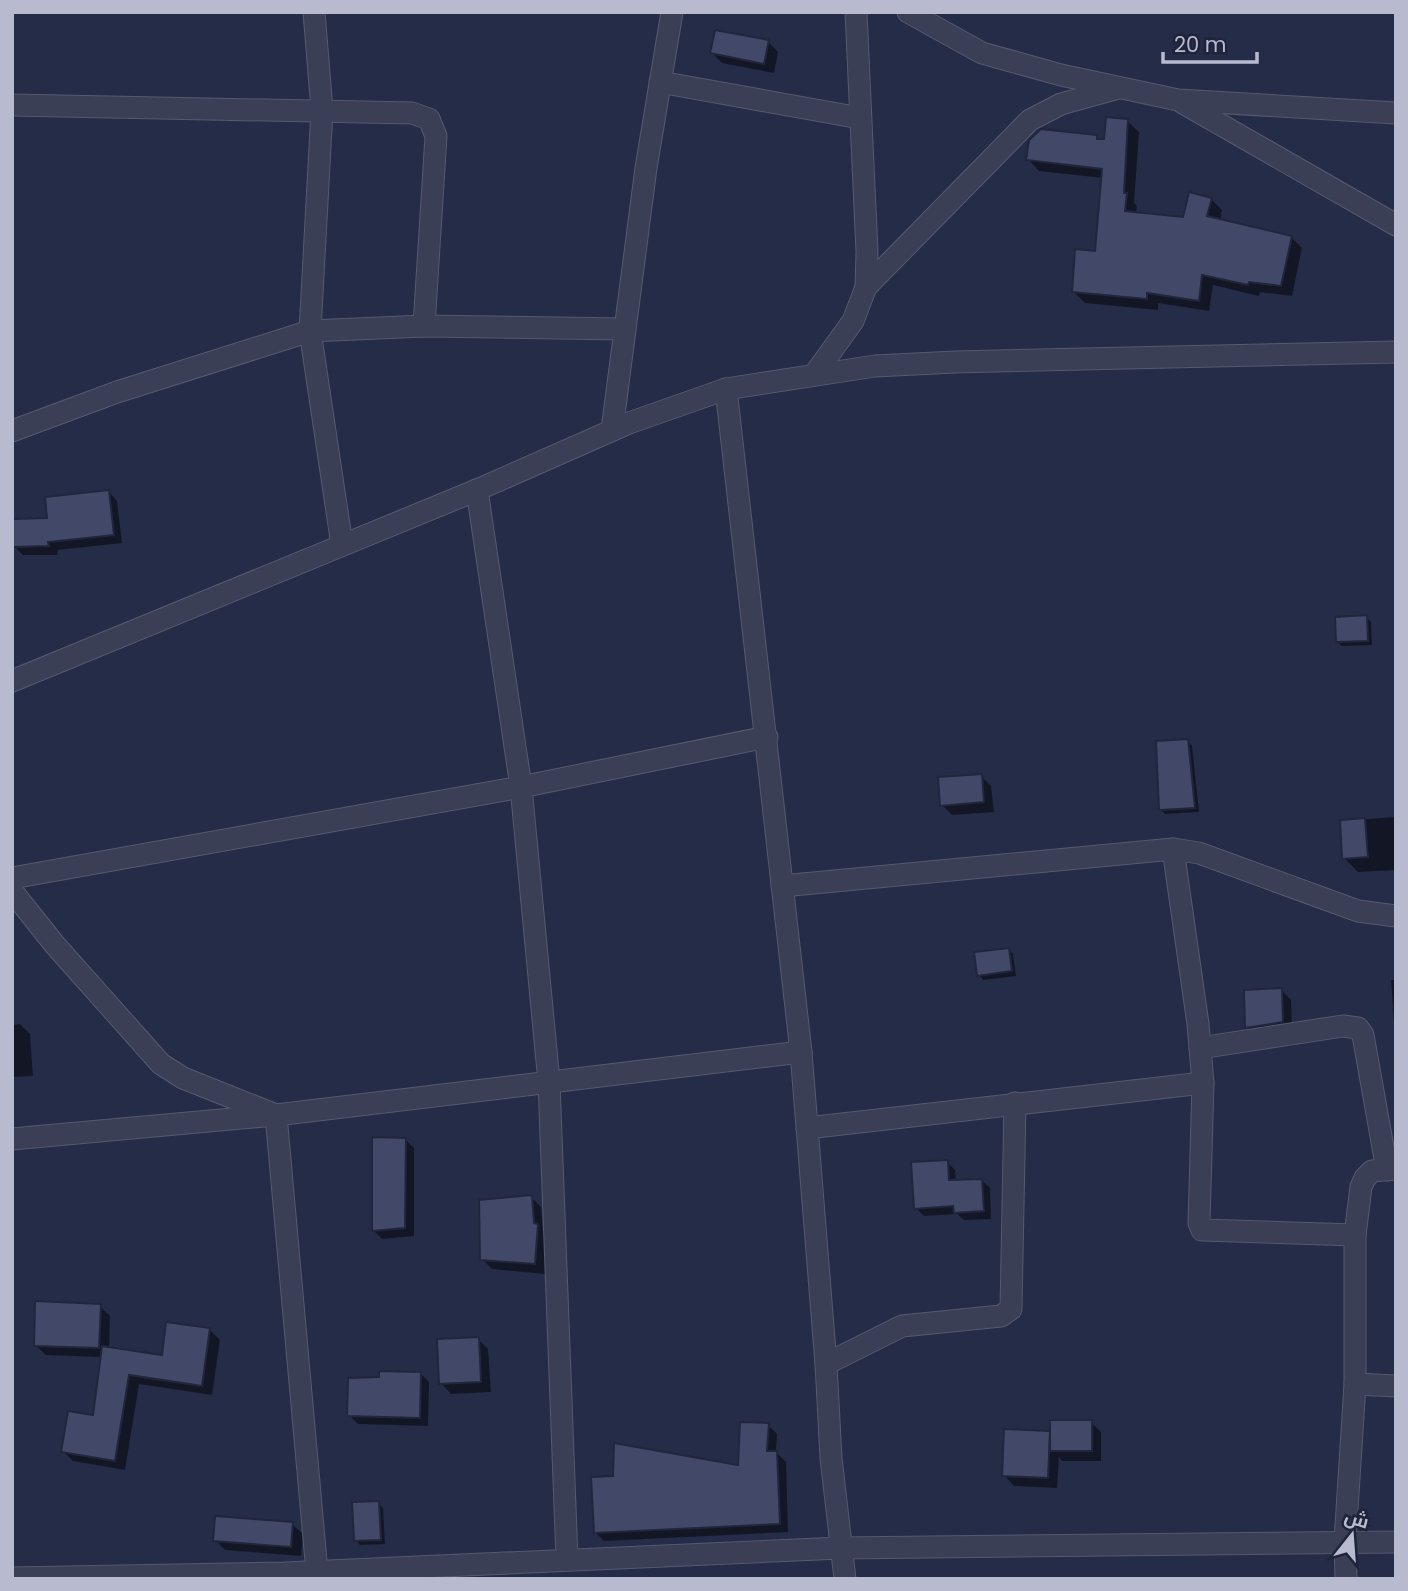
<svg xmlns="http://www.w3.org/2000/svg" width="1408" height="1591" viewBox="0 0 1408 1591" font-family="Poppins,Cairo,sans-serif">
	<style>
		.shadow { fill: #0007 }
		.building { fill: #424867; stroke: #21263d; stroke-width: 2 }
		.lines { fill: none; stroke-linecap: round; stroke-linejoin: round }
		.minor-casing { stroke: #565a70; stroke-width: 23 }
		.tertiary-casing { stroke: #565a70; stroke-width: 23 }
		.minor { stroke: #3a3f56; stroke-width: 21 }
		.tertiary { stroke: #3a3f56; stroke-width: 21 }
	</style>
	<rect width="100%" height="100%" fill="#252c47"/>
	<g class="shadow">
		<polygon points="768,42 778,52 774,73 722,63 712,53"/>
		<polygon points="1127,121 1139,132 1134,203 1137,206 1136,214 1184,219 1211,199 1222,210 1220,221 1291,237 1302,248 1292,296 1260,292 1259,296 1213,285 1209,311 1158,303 1158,310 1085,303 1073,291 1097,252 1103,178 1039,171 1028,159 1097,137 1100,141 1106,141"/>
		<polygon points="109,492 117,501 122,543 58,550 57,555 23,555 14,546 49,520"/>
		<polygon points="1366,617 1371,622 1372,645 1342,646 1337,641"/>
		<polygon points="1188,741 1192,746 1199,812 1165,814 1160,809"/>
		<polygon points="981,776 991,786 994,812 952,815 942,805"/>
		<polygon points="1396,817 1396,870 1358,872 1344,858 1341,821"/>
		<polygon points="1008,949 1013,954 1016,976 983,980 979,975"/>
		<polygon points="1391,980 1396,980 1396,1025 1394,1023"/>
		<polygon points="1281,990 1291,1000 1292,1032 1257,1037 1247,1027"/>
		<polygon points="20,1024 30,1034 33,1076 12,1077 12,1025"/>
		<polygon points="405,1139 414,1148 414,1236 382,1239 373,1230"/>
		<polygon points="947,1162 955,1170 956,1182 982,1180 990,1188 991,1219 964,1220 957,1214 924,1216 916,1208"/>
		<polygon points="531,1197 541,1207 543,1231 547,1236 545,1274 492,1269 482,1259"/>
		<polygon points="100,1306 110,1316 109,1349 163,1357 210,1330 220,1340 212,1395 139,1384 125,1470 73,1461 63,1451 95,1417 102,1357 46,1355 35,1345"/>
		<polygon points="478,1339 488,1349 491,1392 451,1394 441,1383"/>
		<polygon points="421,1374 429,1382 428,1426 358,1424 349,1415"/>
		<polygon points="1091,1422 1101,1432 1101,1461 1062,1461 1059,1457 1057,1488 1014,1486 1004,1475 1049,1433 1052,1436"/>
		<polygon points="768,1425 777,1434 776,1452 786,1462 788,1532 604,1541 595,1532 740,1467"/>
		<polygon points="378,1503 383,1508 385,1544 360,1545 356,1540"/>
		<polygon points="292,1524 303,1534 301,1556 225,1550 215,1540"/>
	</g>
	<g class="building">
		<polygon points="715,30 769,40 764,64 710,53"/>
		<polygon points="1106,117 1128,119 1124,193 1127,193 1125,211 1183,217 1189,192 1212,198 1207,216 1292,236 1281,286 1249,282 1248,285 1202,275 1199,301 1147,293 1147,299 1072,292 1075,249 1095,251 1102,169 1026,160 1029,140 1041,129 1097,135 1097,139 1104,139"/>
		<polygon points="109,490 114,535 48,542 49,546 13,547 12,519 47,518 45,497"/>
		<polygon points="1367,615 1368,641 1336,642 1335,617"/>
		<polygon points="1188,739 1195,808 1159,810 1156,741"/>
		<polygon points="982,774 984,802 940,806 938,777"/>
		<polygon points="1365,818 1368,857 1342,859 1340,820"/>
		<polygon points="1009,948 1012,971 977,976 974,952"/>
		<polygon points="1282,988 1283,1022 1245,1028 1244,990"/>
		<polygon points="372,1137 406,1138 405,1228 372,1231"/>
		<polygon points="948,1160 949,1180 982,1179 984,1211 954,1213 953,1206 914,1209 911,1162"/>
		<polygon points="532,1195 534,1223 538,1224 535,1264 480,1260 479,1200"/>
		<polygon points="35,1301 101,1304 99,1348 34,1346"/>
		<polygon points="166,1322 210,1328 202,1386 129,1375 115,1461 61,1452 68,1411 93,1415 102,1346 162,1355"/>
		<polygon points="479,1337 481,1382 439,1384 437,1339"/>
		<polygon points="379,1371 421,1372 420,1418 347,1416 348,1378 379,1377"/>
		<rect x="1050" y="1420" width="42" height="31"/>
		<polygon points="740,1422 769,1423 767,1451 777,1451 780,1524 594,1533 591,1477 613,1476 614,1443 738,1465"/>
		<polygon points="1004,1429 1050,1431 1048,1478 1002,1476"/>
		<polygon points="379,1501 381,1540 354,1541 352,1502"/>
		<polygon points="215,1516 293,1522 291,1547 213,1541"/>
	</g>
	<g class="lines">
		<g class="minor-casing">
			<g id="minor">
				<polyline points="314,12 322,110 310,331 342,545"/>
				<polyline points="908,12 982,53 1061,75 1178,100 1396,113"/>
				<polyline points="660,82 860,118"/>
				<polyline points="1183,103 1396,225"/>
				<polyline points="12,105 412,113 429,119 436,136 424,326"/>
				<polyline points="866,287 1030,120 1061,104 1119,88"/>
				<polyline points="814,375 853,321 866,287 867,252 856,12"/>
				<polyline points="726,389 801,1052 826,1364 831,1458 845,1579"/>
				<polyline points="612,430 646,168 672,12"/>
				<polyline points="12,431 117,392 310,331 424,326 625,329"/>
				<polyline points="477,490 521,787 549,1082 567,1560"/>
				<polyline points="1173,849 1198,1024 1203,1083 1199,1223 1202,1230 1355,1235"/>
				<polyline points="12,878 521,787 767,737"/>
				<polyline points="782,886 1173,849 1199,853 1358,911 1396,916"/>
				<polyline points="12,891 55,945 161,1064 183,1078 271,1113"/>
				<polyline points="1200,1048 1343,1026 1358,1028 1363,1035 1387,1170"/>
				<polyline points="276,1115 317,1572"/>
				<polyline points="807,1128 1203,1083"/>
				<polyline points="12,1139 276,1115 801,1052"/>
				<polyline points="826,1364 902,1326 1001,1316 1011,1309 1015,1103"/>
				<polyline points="1355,1384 1396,1386"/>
				<polyline points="12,1578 285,1573 841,1548 1396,1542"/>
				<polyline points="1346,1579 1345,1541 1355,1384 1355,1235 1361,1187 1365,1178 1372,1171 1396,1169"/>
			</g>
		</g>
		<g class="tertiary-casing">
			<polyline id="tertiary" points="12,681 477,490 629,423 726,389 875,366 955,362 1396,352"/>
		</g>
		<use href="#minor" class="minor"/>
		<use href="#tertiary" class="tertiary"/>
	</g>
	<rect width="1408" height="1591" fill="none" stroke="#b8bbcf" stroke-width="28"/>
	<g transform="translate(1352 1535) rotate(17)" stroke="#1f243b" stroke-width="5" paint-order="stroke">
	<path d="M0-5L12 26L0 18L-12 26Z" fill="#b8bbcf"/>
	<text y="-10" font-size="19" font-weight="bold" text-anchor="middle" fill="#b8bbcf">ش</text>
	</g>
	<path d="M1163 52v10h94v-10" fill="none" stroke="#b8bbcf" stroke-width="3.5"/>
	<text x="1174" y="52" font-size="21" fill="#b8bbcf" stroke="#1f243b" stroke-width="5" paint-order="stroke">20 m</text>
</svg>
